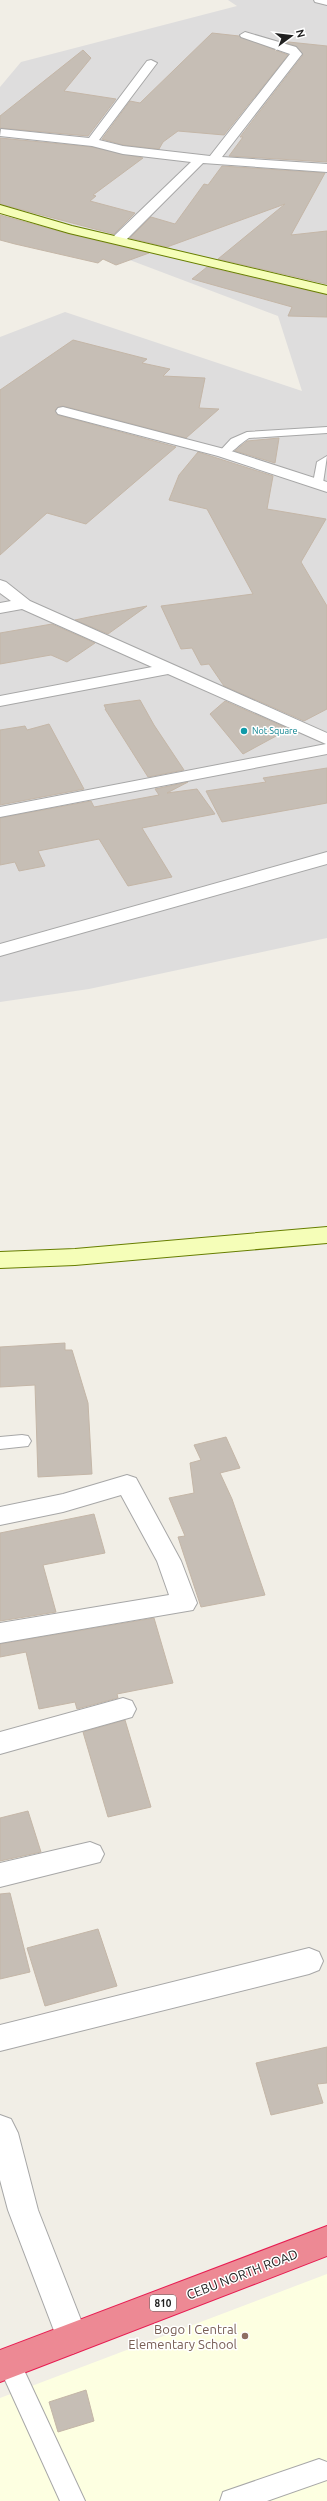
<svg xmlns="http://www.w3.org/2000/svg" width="327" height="2501" viewBox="0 0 327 2501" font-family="Ubuntu,sans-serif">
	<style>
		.residential { fill: #dedddd }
		.education { fill: #fdffe1 }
		.building { fill: #c6beb5; stroke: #c4b6a7 }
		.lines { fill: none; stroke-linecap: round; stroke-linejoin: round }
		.lane-casing { stroke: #a7a7a7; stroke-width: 2 }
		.street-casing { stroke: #a7a7a7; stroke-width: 2 }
		.secondary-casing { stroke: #677e00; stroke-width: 2 }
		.highway-casing { stroke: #e71c51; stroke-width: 2 }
		.lane { fill: #fff; fill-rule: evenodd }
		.street { fill: #fff; fill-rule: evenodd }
		.secondary { fill: #f5feb8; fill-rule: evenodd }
		.highway { fill: #ed8994; fill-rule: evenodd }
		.culture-dot { fill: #0f9aa8; stroke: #fff; stroke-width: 1.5 }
		.education-dot { fill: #8d6e63; stroke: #fff; stroke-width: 1.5 }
		.labels { text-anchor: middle; stroke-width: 3; stroke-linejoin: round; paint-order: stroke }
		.far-culture-label { font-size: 9px; fill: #0d838f; stroke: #fff; text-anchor: start }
		.shield { fill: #fff; stroke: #636363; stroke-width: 1 }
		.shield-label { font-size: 10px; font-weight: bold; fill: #202020 }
		.near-street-label { font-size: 13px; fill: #202020; stroke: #fff }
		.near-education-label { font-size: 13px; fill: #785e54; stroke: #fff; text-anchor: end }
	</style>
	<rect width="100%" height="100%" fill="#f1eee6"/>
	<polygon class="residential" points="228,0 327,0 327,938 89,989 0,1002 0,337 65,312 302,391 278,316 0,211 0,87 21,62 237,6"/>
	<polygon class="education" points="327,2274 327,2501 0,2501 0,2398"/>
	<g class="building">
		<polygon points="212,33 239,36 288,55 224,135 178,131 163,142 159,149 123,145 102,139 130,101 140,103"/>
		<polygon points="279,41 327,46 327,162 229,156 243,137 240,137 303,55 296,46"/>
		<polygon points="83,50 91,58 64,91 116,99 88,136 0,128 0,116"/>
		<polygon points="0,138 92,147 143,158 93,195 96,196 90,201 135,213 114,234 0,204"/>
		<polygon points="222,166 325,173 291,235 327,231 327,284 218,259 285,204 167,247 130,238 151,217 175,224 204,184 208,185"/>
		<polygon points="0,215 69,234 149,253 116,265 103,259 98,263 15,244 0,240"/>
		<polygon points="207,267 327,295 327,317 288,316 292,307 192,279"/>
		<polygon points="73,340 147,359 142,363 170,369 163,376 205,378 199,408 219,409 186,438 63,406 58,407 55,410 58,415 176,447 86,524 47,513 0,555 0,390"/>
		<polygon points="279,438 275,463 235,451 247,441"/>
		<polygon points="198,452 273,476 267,509 326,519 301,562 327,606 327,709 304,721 224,686 209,664 201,665 192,648 181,649 161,606 253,594 207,509 169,500 179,475"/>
		<polygon points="147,606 108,634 75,620 89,617"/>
		<polygon points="52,624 95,643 67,662 51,655 0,664 0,633"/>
		<polygon points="140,700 154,725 184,770 148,777 105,709 106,709 104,705"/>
		<polygon points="225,701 289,729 243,754 210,714"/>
		<polygon points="49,724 84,789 0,805 0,730 25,726 27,730"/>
		<polygon points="327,768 327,803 222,822 206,791 266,782 263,778"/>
		<polygon points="188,782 167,793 197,789 215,814 142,828 172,877 128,886 99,839 38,851 45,866 19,871 15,862 0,865 0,818 91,801 94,807 159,795 155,789"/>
		<polygon points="65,1343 65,1350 72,1350 88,1403 92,1474 38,1477 35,1385 0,1387 0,1347"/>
		<polygon points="226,1437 240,1468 220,1473 232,1499 265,1595 201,1607 178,1537 185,1536 169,1498 194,1493 190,1463 201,1460 194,1445"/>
		<polygon points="94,1514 105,1553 43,1565 56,1612 0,1621 0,1533"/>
		<polygon points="154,1618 173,1683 117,1694 118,1698 77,1709 75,1702 39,1709 26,1652 0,1657 0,1644"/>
		<polygon points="125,1720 151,1807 108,1817 83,1732"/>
		<polygon points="28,1811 41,1852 0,1861 0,1818"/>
		<polygon points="10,1893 30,1972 0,1979 0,1894"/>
		<polygon points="98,1929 117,1986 45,2006 27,1948"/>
		<polygon points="327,2047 327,2083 317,2084 323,2103 271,2115 256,2063"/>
		<polygon points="86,2390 94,2421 58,2432 49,2402"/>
	</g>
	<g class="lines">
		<g class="lane-casing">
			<g id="lane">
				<path d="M327 427V433L249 438C240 443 232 454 223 456L218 453 231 439 247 432Z"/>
				<polygon points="327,456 323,483 322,485 314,485 313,483 317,462"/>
				<polygon points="22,1435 28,1436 31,1441 28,1446 0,1449 0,1437"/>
				<polygon points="9,2351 17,2355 85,2501 60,2501 0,2369 1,2355"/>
				<polygon points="319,2459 327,2462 327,2480 267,2501 220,2501 223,2492"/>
			</g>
		</g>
		<g class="street-casing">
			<g id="street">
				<polygon points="314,0 327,0 327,5 315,2"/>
				<polygon points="245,32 296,47 302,54 222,157 327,164 327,172 203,163 124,242 114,242 113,239 114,236 191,162 123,154 92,146 0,136 1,129 89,138 147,61 151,60 157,63 99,140 123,146 210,156 290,54 241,37 240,35"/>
				<polygon points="63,407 228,450 327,482 327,492 218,456 58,414 56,411 58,408"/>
				<polygon points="0,580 6,582 30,601 327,733 327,754 0,817 0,807 326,744 168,674 0,706 0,696 152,667 22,609 0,613 0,603 11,601 0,593"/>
				<polygon points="327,852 327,864 0,956 0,944"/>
				<polygon points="127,1475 136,1478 181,1561 197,1603 193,1610 0,1643 0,1623 169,1595 157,1561 121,1495 63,1512 0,1525 0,1507 63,1494"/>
				<polygon points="123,1698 132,1701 136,1709 132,1717 0,1754 0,1732"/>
				<polygon points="90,1842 100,1846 104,1854 100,1862 0,1887 0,1863"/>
				<polygon points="309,1948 319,1952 323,1961 319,1970 309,1974 0,2051 0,2025"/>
				<polygon points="0,2115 11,2119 18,2133 38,2210 88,2338 83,2349 72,2354 61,2349 8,2210 0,2180"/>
			</g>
		</g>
		<g class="secondary-casing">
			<g id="secondary">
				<polygon points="0,205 72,226 327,286 327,294 69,233 0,213"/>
				<polygon points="327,1227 327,1243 75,1265 0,1268 0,1252 75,1249"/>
			</g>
		</g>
		<g class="highway-casing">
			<polygon id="highway" points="327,2226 327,2256 0,2382 0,2350"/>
		</g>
		<use href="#lane" class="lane"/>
		<use href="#street" class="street"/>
		<use href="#secondary" class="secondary"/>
		<use href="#highway" class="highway"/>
	</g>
	<circle class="culture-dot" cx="244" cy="731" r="4"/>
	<circle class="education-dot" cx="245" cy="2336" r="4"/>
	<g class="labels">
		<g class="far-culture-label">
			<text x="252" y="734">Not Square</text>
		</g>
		<rect class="shield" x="150" y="2295" width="26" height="16" rx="3"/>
		<g class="shield-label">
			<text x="163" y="2307">810</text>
		</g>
		<g class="near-street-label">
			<text transform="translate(242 2274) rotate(-21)" y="5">CEBU NORTH ROAD</text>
		</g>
		<g class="near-education-label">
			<text x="237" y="2334">Bogo I Central<tspan x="237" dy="15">Elementary School</tspan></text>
		</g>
	</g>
	<g transform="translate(291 36) rotate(75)" stroke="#ffffff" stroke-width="3" paint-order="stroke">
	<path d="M0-3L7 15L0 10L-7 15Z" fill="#202020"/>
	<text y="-6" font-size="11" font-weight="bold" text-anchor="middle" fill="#202020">N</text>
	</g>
</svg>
